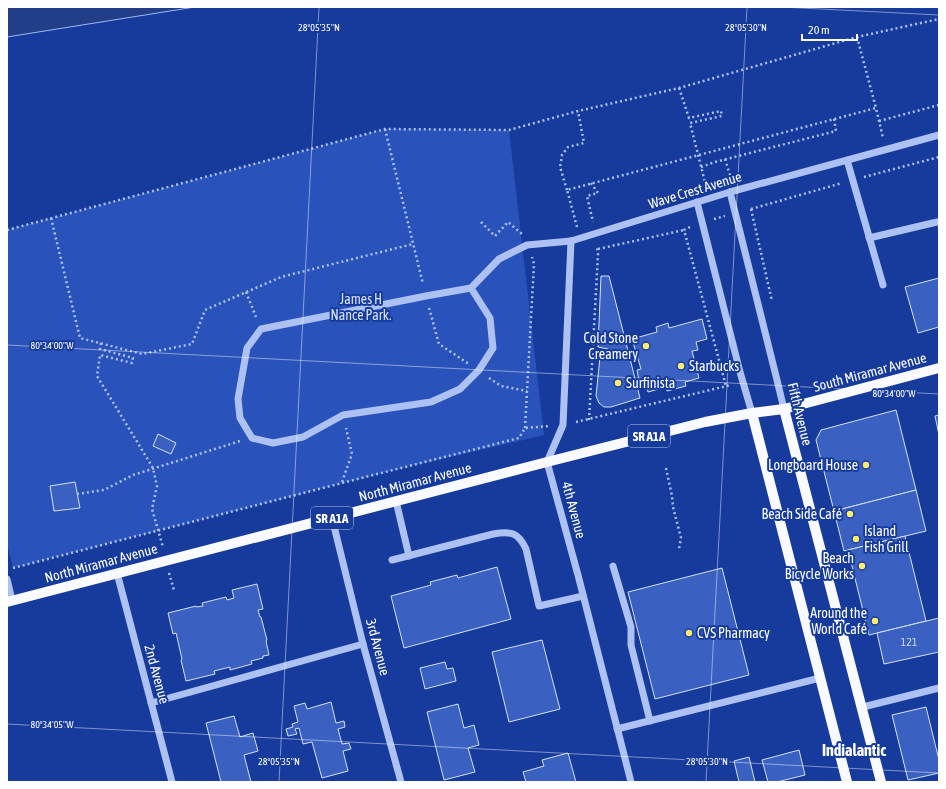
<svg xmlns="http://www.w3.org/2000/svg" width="946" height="789" viewBox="0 0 946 789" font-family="'Asap Condensed',sans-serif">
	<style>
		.green { fill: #2953ba }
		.water { fill: #233e89; stroke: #9fb9f5 }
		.building { fill: #3a61c2; stroke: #d5e1fd }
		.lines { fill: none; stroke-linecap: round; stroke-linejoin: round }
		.path { stroke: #adc1f3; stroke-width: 2.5; stroke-dasharray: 2 3; stroke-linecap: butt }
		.minor { stroke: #adc1f3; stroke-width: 7 }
		.major { stroke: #f9faff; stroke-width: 10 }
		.ticks { fill: none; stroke: #fff; stroke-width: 1; stroke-opacity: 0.45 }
		.poi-dot { fill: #ffed6f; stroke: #163b9d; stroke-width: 1.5 }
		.labels { text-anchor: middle; stroke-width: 4; stroke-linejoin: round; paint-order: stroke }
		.number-label { font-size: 12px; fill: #ced8f0 }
		.shield { fill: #163b9d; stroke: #b9c4e2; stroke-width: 1 }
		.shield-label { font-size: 13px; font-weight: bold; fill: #fff }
		.street-label { font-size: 14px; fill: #fff; stroke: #163b9d }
		.park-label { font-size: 14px; fill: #d5e1fd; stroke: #163b9d }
		.poi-label { font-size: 14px; fill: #fff; stroke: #163b9d; text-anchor: end }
		.quarter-label { font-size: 16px; font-weight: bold; fill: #fff; stroke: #163b9d }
		.ticks-label { font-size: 10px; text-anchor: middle; fill: #fff; stroke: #163b9d; stroke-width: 4; stroke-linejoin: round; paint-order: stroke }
	</style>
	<rect width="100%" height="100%" fill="#163b9d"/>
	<polygon class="green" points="385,129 509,130 544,435 386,472 13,568 7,544 7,230"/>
	<polygon class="water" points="7,7 195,7 7,37"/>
	<g class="building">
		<polygon points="601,276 609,276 640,398 611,407 604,407 599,403 596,396 600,357 608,358 608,349 598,347"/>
		<polygon points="939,278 939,327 918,333 905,287"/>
		<polygon points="702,319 707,339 696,342 698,350 692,351 699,378 685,382 686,386 667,391 666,387 648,392 645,379 639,381 637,370 641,369 632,339 657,332 656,327 668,323 669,328"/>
		<polygon points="896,410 916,490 834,511 816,440 821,430"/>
		<polygon points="939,415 939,435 935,416"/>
		<polygon points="158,434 176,443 171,454 153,446"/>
		<polygon points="75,482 80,508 54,511 50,486"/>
		<polygon points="916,490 926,531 844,551 834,511"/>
		<polygon points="905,536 926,621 869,635 848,550"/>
		<polygon points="497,567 511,619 404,648 391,596 431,585 430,582 457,575 458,578"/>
		<polygon points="722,568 749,675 655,699 628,592"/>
		<polygon points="257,584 263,609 258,610 260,617 261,617 267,640 266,641 269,655 263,656 263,658 251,661 252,664 230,670 230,667 214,671 215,674 186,681 181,660 182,659 176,633 173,634 168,613 196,606 196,607 203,606 202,603 226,597 227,600 234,598 232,590"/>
		<polygon points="939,618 939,652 884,664 877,633"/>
		<polygon points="542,640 560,709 509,722 492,652"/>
		<polygon points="445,662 447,669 453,668 456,681 425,689 420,668"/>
		<polygon points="331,702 336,723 344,721 345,727 338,729 342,744 349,743 351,749 343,751 348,771 322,778 312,742 303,744 299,728 295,729 297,734 288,736 286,729 293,727 292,724 298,722 294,706 305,703 307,709"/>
		<polygon points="458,704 464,728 474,725 479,745 468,748 475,772 444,780 427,712"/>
		<polygon points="926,707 939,760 939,773 908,780 892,715"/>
		<polygon points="234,716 240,737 253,733 258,751 244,755 251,782 221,782 206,723"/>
		<polygon points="799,750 805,775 777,782 768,782 762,760"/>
		<polygon points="568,753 576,782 526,782 523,772 544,766 542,760"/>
		<polygon points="749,757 755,782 739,782 734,761"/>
	</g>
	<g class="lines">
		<g class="path">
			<polyline points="857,37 876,108"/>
			<polyline points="679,88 689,118 721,111 722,116 690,123 706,186"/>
			<polyline points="879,121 939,105"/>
			<polyline points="385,129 423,284"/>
			<polyline points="725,159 731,178 730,178"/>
			<polyline points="701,167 715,162 836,131 834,119"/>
			<polyline points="864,177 939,157"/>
			<polyline points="591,183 598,193 587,196 593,222"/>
			<polyline points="567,190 560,167 562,155 568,147 584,143 578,111"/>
			<polyline points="751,209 772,301"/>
			<polyline points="751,209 842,183"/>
			<polyline points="51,218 80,338 142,354 192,344 205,310 281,277 413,244"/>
			<polyline points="714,219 725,216"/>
			<polyline points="481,222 495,236 508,222 522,234"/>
			<polyline points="577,227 567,190 876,108 883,138"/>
			<polyline points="690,227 684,230 726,386"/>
			<polyline points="7,230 385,129 509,130 578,111 679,88 857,37 939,19"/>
			<polyline points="598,249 684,230"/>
			<polyline points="246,292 256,317"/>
			<polyline points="429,308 439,344 469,364"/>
			<polyline points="101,343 100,349 133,358 132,363 100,355 97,376 153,468 157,486 152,509 163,547"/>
			<polyline points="489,378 501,386 527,391"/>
			<polyline points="589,420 598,254 597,246"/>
			<polyline points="576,422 731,385"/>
			<polyline points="525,428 527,391 534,264 532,257"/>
			<polyline points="666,468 672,496 673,507 681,538 679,549"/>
			<polyline points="342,482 352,454 346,428"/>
			<polyline points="77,494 104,490 133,475 240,441"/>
			<polyline points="13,568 342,483 519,438 525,428 550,426"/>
			<polyline points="169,573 174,590"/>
		</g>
		<g class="minor">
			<polyline points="847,160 883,285"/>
			<polyline points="730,192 776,376 784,409"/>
			<polyline points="697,202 740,372 752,413"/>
			<polyline points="869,238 937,222"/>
			<polyline points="571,241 563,425 547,462 578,575 631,782"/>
			<polyline points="471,288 490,318 493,348 479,370 460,389 431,402 343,415 303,437 273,443 252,438 240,418 238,399 247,348 261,329 426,296 471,288 499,259 527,245 571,241 730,192 939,135"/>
			<polyline points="396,501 409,556"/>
			<polyline points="332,518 363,644 401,782"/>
			<path d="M392 560 493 534C511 531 518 532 526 549L539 606 583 596"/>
			<polyline points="613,566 631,627 631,645 650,721"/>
			<polyline points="117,573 172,782"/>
			<polyline points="7,579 12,600"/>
			<polyline points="151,703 363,644"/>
			<polyline points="863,707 939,688"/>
			<polyline points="617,729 820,678"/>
		</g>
		<g class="major">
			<polyline points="784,409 881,782"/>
			<polyline points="752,413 847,782"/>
			<polyline points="7,602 547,462 705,422 752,413 784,409 939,368"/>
		</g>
	</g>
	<path class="ticks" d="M781 7 939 15M7 345 939 394M7 724 939 773M279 782 319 7M706 782 747 7"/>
	<g class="poi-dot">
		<circle cx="646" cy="346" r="4"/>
		<circle cx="681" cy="366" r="4"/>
		<circle cx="618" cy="383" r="4"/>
		<circle cx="866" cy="465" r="4"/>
		<circle cx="850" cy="514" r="4"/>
		<circle cx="856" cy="539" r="4"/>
		<circle cx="862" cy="566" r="4"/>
		<circle cx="875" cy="621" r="4"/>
		<circle cx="689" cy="633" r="4"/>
	</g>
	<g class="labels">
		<g class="number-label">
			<text x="909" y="646">121</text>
		</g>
		<g class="shield">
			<rect x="628" y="425" width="42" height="22" rx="3"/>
			<rect x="311" y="507" width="42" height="22" rx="3"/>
		</g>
		<g class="shield-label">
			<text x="649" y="441">SR A1A</text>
			<text x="332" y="523">SR A1A</text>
		</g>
		<g class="street-label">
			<text transform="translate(695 190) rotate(-17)" y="5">Wave Crest Avenue</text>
			<text transform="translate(870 372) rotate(-15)" y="5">South Miramar Avenue</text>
			<text transform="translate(800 414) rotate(76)" y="5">Fifth Avenue</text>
			<text transform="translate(415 482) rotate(-15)" y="5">North Miramar Avenue</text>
			<text transform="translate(574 510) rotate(75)" y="5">4th Avenue</text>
			<text transform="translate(101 563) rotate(-15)" y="5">North Miramar Avenue</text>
			<text transform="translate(378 647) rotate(75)" y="5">3rd Avenue</text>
			<text transform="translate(157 674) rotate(75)" y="5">2nd Avenue</text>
		</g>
		<g class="park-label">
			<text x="361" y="304">James H<tspan x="361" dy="16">Nance Park.</tspan></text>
		</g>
		<g class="poi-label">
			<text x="638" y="343">Cold Stone<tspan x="638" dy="16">Creamery</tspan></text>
			<text x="689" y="371" text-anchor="start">Starbucks</text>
			<text x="626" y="388" text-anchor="start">Surfinista</text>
			<text x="858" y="470">Longboard House</text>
			<text x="842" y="519">Beach Side Café</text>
			<text x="864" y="536" text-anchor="start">Island<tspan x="864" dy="16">Fish Grill</tspan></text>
			<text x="854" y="563">Beach<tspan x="854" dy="16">Bicycle Works</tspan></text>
			<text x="867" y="618">Around the<tspan x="867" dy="16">World Café</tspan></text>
			<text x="697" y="638" text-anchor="start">CVS Pharmacy</text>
		</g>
		<g class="quarter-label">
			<text x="854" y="756">Indialantic</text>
		</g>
	</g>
	<g class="ticks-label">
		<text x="319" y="31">28°05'35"N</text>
		<text x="746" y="31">28°05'30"N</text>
		<text x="52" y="349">80°34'00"W</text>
		<text x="894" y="397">80°34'00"W</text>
		<text x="52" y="728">80°34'05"W</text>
		<text x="279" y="765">28°05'35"N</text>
		<text x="707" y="765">28°05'30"N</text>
	</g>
	<rect width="946" height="789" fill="none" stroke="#ffffff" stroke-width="16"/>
	<path d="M802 34v6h55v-6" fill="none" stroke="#ffffff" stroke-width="2"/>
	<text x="808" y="34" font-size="12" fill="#ffffff" stroke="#163b9d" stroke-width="3" paint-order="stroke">20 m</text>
</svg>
